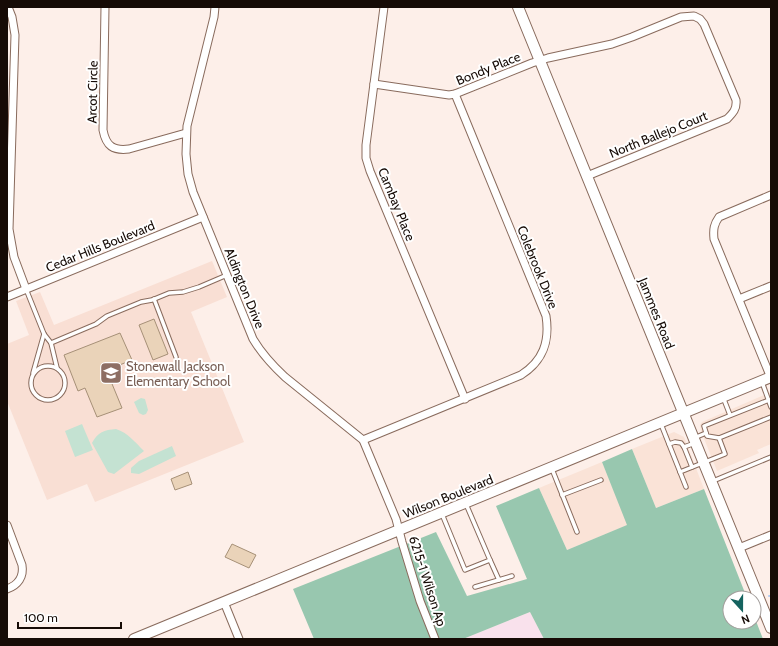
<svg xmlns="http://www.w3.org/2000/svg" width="778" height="646" viewBox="0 0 778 646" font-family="Cabin,sans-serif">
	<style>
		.commercial { fill: #fae3d7 }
		.industrial { fill: #f9e1ec }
		.built { fill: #f9dfd4 }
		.green { fill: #c4e2d2 }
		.forest { fill: #98c7af }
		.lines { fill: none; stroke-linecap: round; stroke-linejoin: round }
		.stream { stroke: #b1caf0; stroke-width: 2 }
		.building { fill: #ead3b9; stroke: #a69077 }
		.lane-casing { stroke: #896b5d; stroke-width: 5.5 }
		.street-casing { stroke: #896b5d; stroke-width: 9 }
		.secondary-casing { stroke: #896b5d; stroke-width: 12 }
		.lane { stroke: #fff; stroke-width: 3.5 }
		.street { stroke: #fff; stroke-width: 7 }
		.secondary { stroke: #fff; stroke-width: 10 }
		.labels { text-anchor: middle; stroke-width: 4; stroke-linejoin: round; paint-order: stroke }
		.street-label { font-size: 13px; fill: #160b06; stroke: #fff }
		.education-label { font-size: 13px; fill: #785e54; stroke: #fff; text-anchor: start }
	</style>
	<rect width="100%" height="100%" fill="#fdefe9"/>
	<g class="commercial">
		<polygon points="771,392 771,444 757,450 759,453 717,471 701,431 700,425 702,422"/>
		<polygon points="674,432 684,437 704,489 656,508 632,449"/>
		<polygon points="602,462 628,525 567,550 539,488"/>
	</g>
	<polygon class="industrial" points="530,612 544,639 463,639"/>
	<polygon class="built" points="212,261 227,297 191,312 244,442 95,502 87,484 47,500 7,401 7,344 29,335 16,301 40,292 54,325"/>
	<g class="green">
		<polygon points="141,398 145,399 148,410 146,414 143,415 139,413 134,402"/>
		<polygon points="82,424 93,450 75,457 65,431"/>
		<path d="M116 429C128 433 135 442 144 451L114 474 108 472 92 443C98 432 104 430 116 429Z"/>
		<polygon points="172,446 176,456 139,474 131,473 131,468 139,461"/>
	</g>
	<polygon class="forest" points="632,449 656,508 704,489 747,598 730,598 730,622 754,622 754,616 763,639 544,639 530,612 463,639 314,639 293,589 436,532 467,596 527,579 496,506 539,488 567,550 627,525 602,462"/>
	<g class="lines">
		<polyline class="stream" points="769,596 771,596"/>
	</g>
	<g class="building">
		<polygon points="154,319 168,354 153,360 139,325"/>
		<polygon points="120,333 132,360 112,368 115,376 110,379 122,408 97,417 85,388 78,391 64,355"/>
		<polygon points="188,472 192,484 175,490 171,479"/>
		<polygon points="232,544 256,555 249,568 225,557"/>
	</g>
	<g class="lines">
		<g class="lane-casing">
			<g id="lane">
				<polyline points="26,289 44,334 51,343 57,368"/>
				<polyline points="154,299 176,357"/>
				<polyline points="51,343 96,324 107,316 141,302 152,300 169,293 183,292 199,287 227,275"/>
				<circle cx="48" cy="383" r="17"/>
				<polyline points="33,373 44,334"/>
				<polyline points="762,382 771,407"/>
				<polyline points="723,397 730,415"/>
				<polyline points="661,424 686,487"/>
				<polyline points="694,438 706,433"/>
				<polyline points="719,438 707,436 704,426 769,400"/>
				<polyline points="669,444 675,442 681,443 684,447"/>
				<polyline points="692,467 684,447 695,443"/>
				<polyline points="552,469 577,532"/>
				<polyline points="680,472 725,454 719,438 771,417"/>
				<polyline points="713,481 771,457"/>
				<polyline points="562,495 601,480"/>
				<polyline points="442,514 465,570 490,560 466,504"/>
				<polyline points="490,560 499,580"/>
				<polyline points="475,587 512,576"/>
			</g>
		</g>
		<g class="street-casing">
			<g id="street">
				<polyline points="8,7 12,17 15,35 9,229 14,257 26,289"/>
				<path d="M105 7 103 130C106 146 113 151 129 149L186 133"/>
				<path d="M215 7 214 17 187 126 186 154 188 174 193 192 253 339C262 354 272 365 285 377L363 440 396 519 402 542 420 601 435 639"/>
				<polyline points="384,7 366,145 366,158 370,171 465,399"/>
				<path d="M374 84 449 95 455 94 532 63 548 58 612 44 632 37 681 17 694 16 700 19 704 24 736 100C737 109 733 113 727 119L587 176"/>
				<polyline points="7,297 203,217"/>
				<polyline points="739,299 771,286"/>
				<path d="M771 378 714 239C713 229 714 224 719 217L771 195"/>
				<path d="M363 440 521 375C543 361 550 342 546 316L455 94"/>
				<path d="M7 525 22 565C24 577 18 585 7 589"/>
				<polyline points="739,548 771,535"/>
				<polyline points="224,602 239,639"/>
			</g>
		</g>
		<g class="secondary-casing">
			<g id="secondary">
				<polyline points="518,7 771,628"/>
				<polyline points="134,639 771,377"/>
			</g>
		</g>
		<use href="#lane" class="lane"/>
		<use href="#street" class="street"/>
		<use href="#secondary" class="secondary"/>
	</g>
	<defs>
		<g id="school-square" transform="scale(1.15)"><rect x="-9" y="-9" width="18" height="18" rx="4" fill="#8d6e63" stroke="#fff"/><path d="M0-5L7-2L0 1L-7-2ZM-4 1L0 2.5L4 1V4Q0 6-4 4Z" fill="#fff"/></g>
	</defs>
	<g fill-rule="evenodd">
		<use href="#school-square" x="111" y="373"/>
	</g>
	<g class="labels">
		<g class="street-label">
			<text transform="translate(488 68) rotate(-22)" y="5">Bondy Place</text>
			<text transform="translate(92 92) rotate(-89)" y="5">Arcot Circle</text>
			<text transform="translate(658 134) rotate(-22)" y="5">North Ballejo Court</text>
			<text transform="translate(397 204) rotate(68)" y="5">Cambay Place</text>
			<text transform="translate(100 246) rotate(-22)" y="5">Cedar Hills Boulevard</text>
			<text transform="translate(538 267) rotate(68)" y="5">Colebrook Drive</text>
			<text transform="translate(245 288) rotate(68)" y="5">Aldington Drive</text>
			<text transform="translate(657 313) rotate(68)" y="5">Jammes Road</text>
			<text transform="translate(448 496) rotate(-22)" y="5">Wilson Boulevard</text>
			<text transform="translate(428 581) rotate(72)" y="5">6215-1 Wilson Ap</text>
		</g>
		<g class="education-label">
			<text x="126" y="371">Stonewall Jackson<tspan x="126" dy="15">Elementary School</tspan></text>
		</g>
	</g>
	<rect width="778" height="646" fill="none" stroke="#160b06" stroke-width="16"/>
	<g transform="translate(742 610) rotate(159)"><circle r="19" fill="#ffffff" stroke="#a29d9b"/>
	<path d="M0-3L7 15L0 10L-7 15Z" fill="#15635f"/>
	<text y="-6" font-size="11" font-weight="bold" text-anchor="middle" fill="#160b06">N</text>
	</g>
	<path d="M18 622v6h103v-6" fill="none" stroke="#160b06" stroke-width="2"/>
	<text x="24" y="622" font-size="12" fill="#160b06" stroke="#ffffff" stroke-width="3" paint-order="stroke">100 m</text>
</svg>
